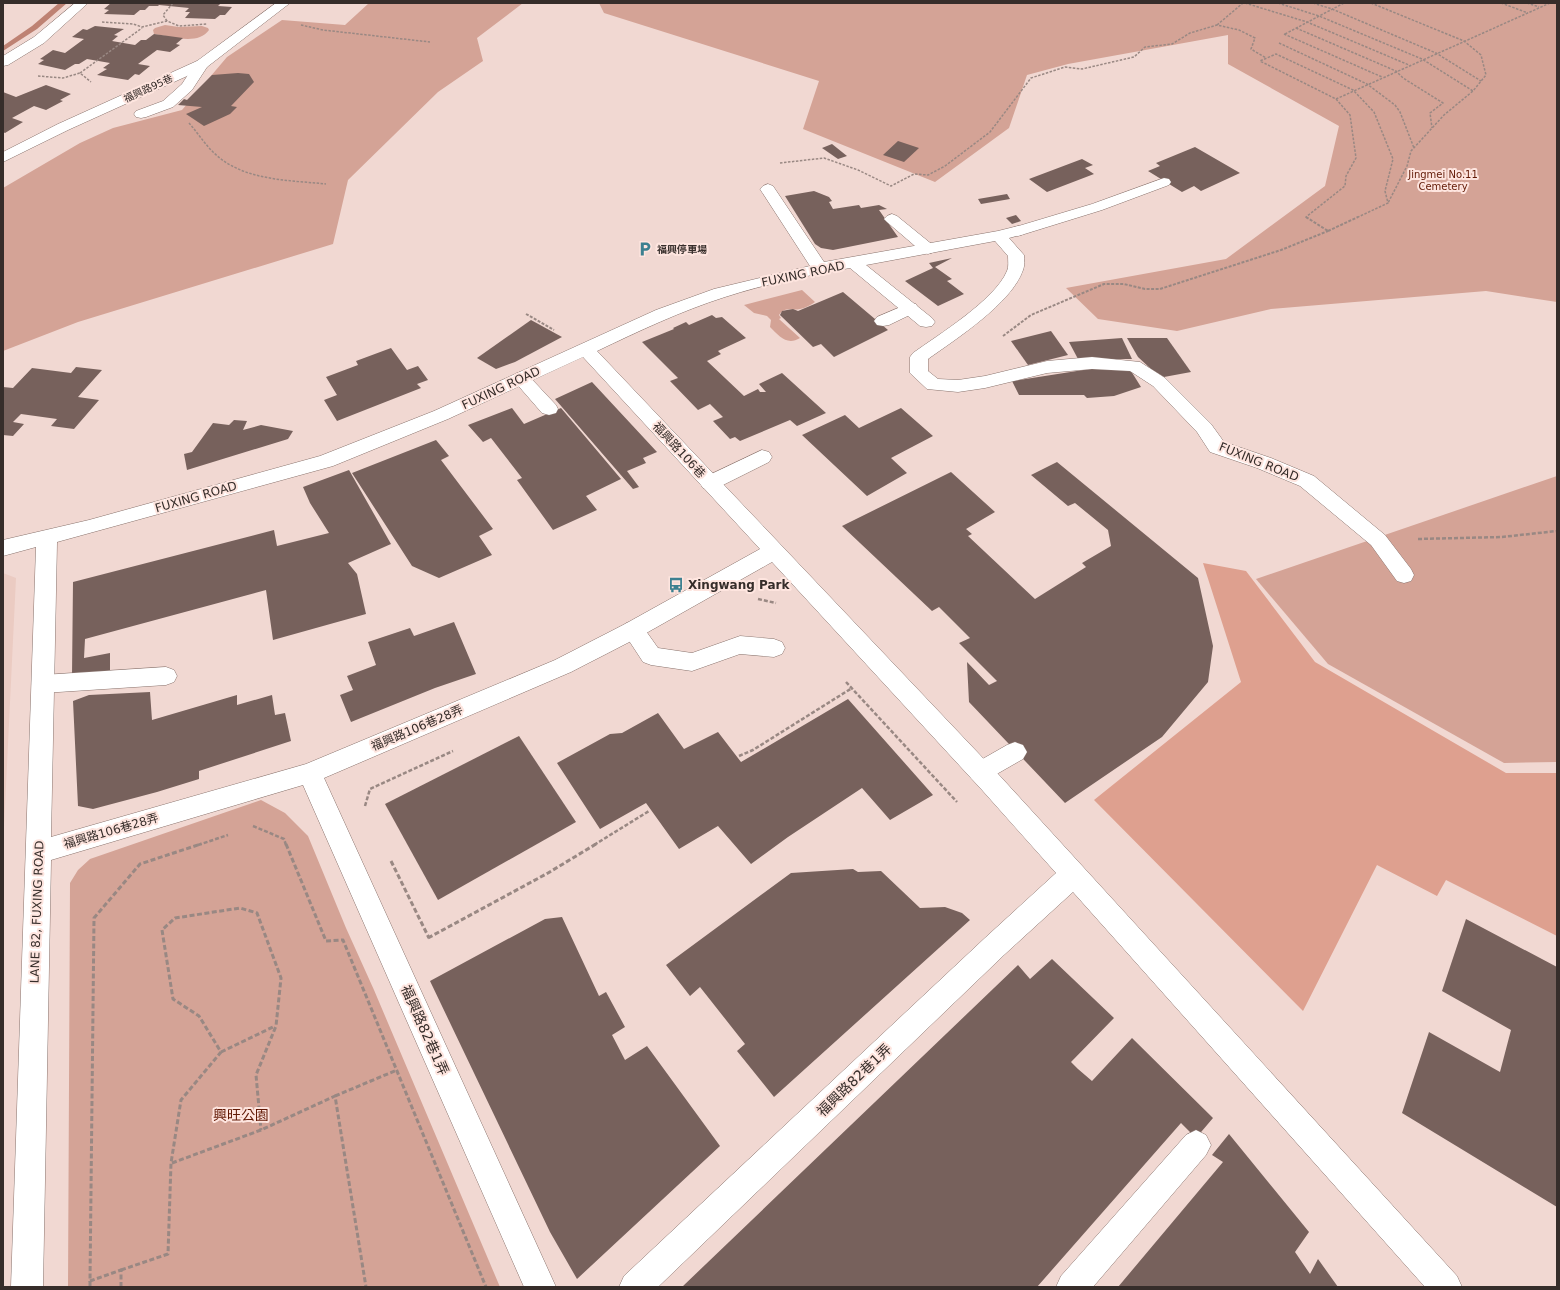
<svg xmlns="http://www.w3.org/2000/svg" width="1560" height="1290" viewBox="0 0 1560 1290" font-family="'DejaVu Sans','Noto Sans TC',sans-serif">
	<style>
		.built { fill: #ebcbc2 }
		.green { fill: #d4a396 }
		.forest { fill: #dea08f }
		.lines { fill: none; stroke-linecap: round; stroke-linejoin: round }
		.stream { fill: #be8273; fill-rule: evenodd }
		.building { fill: #77615c }
		.lane-casing { stroke: #89736d; stroke-width: 1 }
		.street-casing { stroke: #89736d; stroke-width: 1 }
		.path-far3 { stroke: #998883; stroke-width: 1.5; stroke-dasharray: 2.5 1.5; stroke-linecap: butt }
		.path-far2 { stroke: #998883; stroke-width: 2; stroke-dasharray: 3 1.5; stroke-linecap: butt }
		.path-far1 { stroke: #998883; stroke-width: 2.5; stroke-dasharray: 4 2; stroke-linecap: butt }
		.path { stroke: #998883; stroke-width: 3; stroke-dasharray: 5 2.5; stroke-linecap: butt }
		.lane { fill: #fff; fill-rule: evenodd }
		.street { fill: #fff; fill-rule: evenodd }
		.labels { text-anchor: middle; stroke-width: 4; stroke-linejoin: round; paint-order: stroke }
		.far-street-label { font-size: 10px; fill: #362d2a; stroke: #fee5df }
		.far-park-label { font-size: 10px; fill: #611804; stroke: #fee5df }
		.far-poi-label { font-size: 10px; font-weight: bold; fill: #362d2a; stroke: #fee5df; text-anchor: start }
		.street-label { font-size: 12px; fill: #362d2a; stroke: #fee5df }
		.poi-label { font-size: 12px; font-weight: bold; fill: #362d2a; stroke: #fee5df; text-anchor: start }
		.near-street-label { font-size: 14px; fill: #362d2a; stroke: #fee5df }
		.near-park-label { font-size: 14px; fill: #611804; stroke: #fee5df }
	</style>
	<rect width="100%" height="100%" fill="#f1d8d2"/>
	<polygon class="built" points="3,573 16,578 3,848"/>
	<g class="green">
		<polygon points="369,3 523,3 477,38 483,61 438,92 348,180 333,244 78,322 3,351 3,188 80,143 113,128 182,110 227,57 282,20 345,25"/>
		<polygon points="599,3 1557,3 1557,302 1486,291 1271,309 1177,331 1098,319 1066,288 1226,259 1325,186 1339,126 1228,64 1228,35 1068,64 1027,75 1009,128 935,182 803,129 819,81 604,13"/>
		<path d="M165 25 179 27 202 26 208 28 209 30C198 46 170 36 154 34L153 30 155 28Z"/>
		<path d="M802 290 815 302C811 305 805 308 800 309 792 311 785 306 779 315L781 318 779 319 800 338C787 346 779 336 770 327L771 320 767 316 754 313 744 305Z"/>
		<polygon points="1557,476 1557,762 1504,763 1328,664 1256,579"/>
		<polygon points="261,800 285,813 308,836 346,928 374,990 500,1287 68,1287 70,883 78,870 90,859"/>
	</g>
	<polygon class="forest" points="1203,563 1246,571 1315,662 1506,773 1557,773 1557,936 1446,880 1437,896 1377,865 1303,1011 1094,800 1241,682"/>
	<g class="lines">
		<polygon class="stream" points="59,3 67,3 37,29 3,51 3,46 32,26"/>
	</g>
	<g class="building">
		<polygon points="111,3 221,3 218,6 232,7 225,15 220,15 215,19 185,18 190,12 185,12 189,8 159,5 158,6 149,6 145,10 140,10 134,15 104,14 109,10 104,9"/>
		<polygon points="95,26 124,29 114,35 118,36 112,41 135,45 141,40 146,40 154,34 183,38 176,44 180,45 170,52 157,50 138,64 150,66 139,75 135,74 128,80 97,75 107,69 103,68 110,63 87,59 79,64 75,64 65,70 38,64 44,60 40,59 53,50 65,53 84,39 72,37 83,29 87,30"/>
		<polygon points="238,73 249,74 254,82 231,106 237,107 230,114 204,126 186,114 202,107 178,105 184,99 187,100 212,75"/>
		<polygon points="46,85 71,94 60,100 63,101 46,110 34,106 12,118 23,122 5,133 3,132 3,92 16,97"/>
		<polygon points="898,141 919,148 904,162 883,155"/>
		<polygon points="832,144 847,156 838,159 822,148"/>
		<polygon points="1195,147 1240,173 1201,191 1194,186 1182,192 1148,171 1160,166 1156,163"/>
		<polygon points="1082,159 1093,165 1085,168 1094,174 1047,192 1029,179"/>
		<polygon points="814,191 829,197 832,201 829,202 833,209 859,205 861,208 879,205 887,209 879,210 898,237 833,250 821,248 815,244 785,196"/>
		<polygon points="1007,194 1010,199 981,204 978,199"/>
		<polygon points="1016,215 1021,221 1012,224 1006,218"/>
		<polygon points="952,258 935,267 952,279 947,281 964,294 938,306 905,281 933,268 929,263"/>
		<polygon points="843,292 888,330 834,357 821,344 813,347 780,315 782,311 787,310 793,309 798,311"/>
		<polygon points="712,315 716,318 722,317 746,338 718,351 721,354 707,361 744,396 758,389 760,392 766,392 759,384 782,373 826,413 797,426 790,420 740,441 735,437 730,439 713,421 723,417 710,404 698,410 670,381 678,378 642,342 674,329 673,328 686,322 689,325"/>
		<polygon points="531,320 562,337 515,362 496,369 477,358"/>
		<polygon points="1051,331 1068,355 1028,365 1011,341"/>
		<polygon points="1122,338 1132,359 1078,359 1069,342"/>
		<polygon points="1127,338 1167,338 1191,372 1164,377 1151,369 1138,357"/>
		<polygon points="391,348 407,370 418,366 428,380 417,384 421,388 337,421 324,400 337,395 326,377 358,365 356,361"/>
		<polygon points="76,367 102,370 78,397 99,400 74,429 51,426 57,419 21,414 13,422 24,424 13,436 3,435 3,387 13,388 32,368 71,373"/>
		<polygon points="1096,368 1131,371 1141,387 1114,396 1087,398 1084,395 1019,395 1012,381"/>
		<polygon points="592,382 657,452 643,458 646,463 627,471 639,487 633,489 555,399"/>
		<polygon points="512,408 524,424 561,408 621,479 586,496 597,510 553,530 517,480 522,478 491,438 483,442 468,425"/>
		<polygon points="901,408 933,436 891,458 907,473 867,496 802,435 845,415 859,428"/>
		<polygon points="234,420 247,421 243,430 261,425 293,431 288,439 187,470 184,454 192,452 213,423 229,425"/>
		<polygon points="436,440 449,456 441,460 493,529 479,536 492,555 439,578 412,566 352,473"/>
		<polygon points="1057,462 1198,578 1213,646 1208,682 1162,737 1065,803 969,702 967,662 989,685 997,681 959,643 970,638 939,607 932,611 842,526 951,472 995,512 966,529 972,534 968,536 1035,599 1086,567 1082,563 1111,546 1108,530 1075,503 1068,506 1031,475"/>
		<polygon points="349,470 391,544 348,563 357,574 366,614 273,640 266,590 85,639 84,658 110,653 110,671 72,675 73,582 274,530 277,546 329,533 310,503 303,487"/>
		<polygon points="454,622 476,674 435,688 351,722 340,695 353,690 347,676 376,665 368,642 410,628 414,636"/>
		<polygon points="150,692 152,720 237,695 237,705 272,695 275,715 285,713 291,741 199,771 199,779 157,792 93,809 78,806 73,701 89,695"/>
		<polygon points="848,699 933,795 890,820 862,788 788,837 751,864 718,826 679,849 646,803 600,829 557,763 610,734 622,733 658,713 684,749 718,732 741,762"/>
		<polygon points="519,736 576,822 438,900 385,804"/>
		<polygon points="853,869 858,872 881,871 920,908 945,907 962,913 970,920 774,1097 737,1051 745,1044 700,987 690,996 666,965 791,873"/>
		<polygon points="562,917 599,996 606,992 625,1027 612,1035 625,1060 647,1046 720,1146 577,1279 550,1232 430,981 545,919"/>
		<polygon points="1466,919 1557,967 1557,1207 1402,1113 1429,1032 1500,1072 1511,1030 1442,991"/>
		<polygon points="1052,959 1114,1018 1071,1062 1078,1069 1092,1081 1132,1038 1213,1118 1196,1138 1181,1123 1037,1287 682,1287 1018,965 1030,979"/>
		<polygon points="1229,1134 1309,1232 1295,1252 1310,1274 1318,1259 1338,1287 1118,1287 1223,1162 1212,1155"/>
	</g>
	<g class="lines">
		<g class="lane-casing">
			<g id="lane">
				<polygon points="202,60 207,61 209,64 192,90 173,107 146,117 141,118 136,117 134,114 136,111 163,101 182,84 197,61"/>
				<polygon points="1164,178 1169,179 1171,182 1169,185 1102,210 1018,236 1012,234 1010,231 1012,228 1092,204"/>
				<polygon points="892,214 897,216 934,246 936,249 934,252 928,254 922,252 887,222 884,219 887,216"/>
				<polygon points="910,303 916,304 918,308 916,312 889,325 883,326 877,325 874,321 877,317"/>
				<polygon points="521,372 527,374 556,405 558,409 556,413 549,415 542,413 515,382 512,378 515,374"/>
				<polygon points="762,450 769,452 772,457 769,462 717,488 710,490 703,488 700,483 703,478"/>
				<polygon points="633,621 641,624 658,648 692,653 740,636 774,639 782,642 785,648 782,654 774,657 740,654 692,671 651,665 643,662 622,630 625,624"/>
				<polygon points="166,667 174,670 177,676 174,682 166,685 43,693 35,691 32,684 35,677 43,675"/>
				<polygon points="1015,742 1023,745 1027,752 1023,759 988,779 980,782 972,779 968,772 972,765 1007,745"/>
			</g>
		</g>
		<g class="street-casing">
			<g id="street">
				<polygon points="75,3 88,3 44,43 8,65 3,66 3,56 34,37"/>
				<polygon points="276,3 290,3 207,67 68,130 3,162 3,152 58,124 197,61"/>
				<path d="M768 184 773 186 824 262 998 231 1018 226 1024 228 1026 231 1024 234 1009 238 1024 255C1024 260 1025 265 1023 270 1012 303 956 339 928 359V371L938 379 958 380 985 376 1047 361 1092 357 1140 362 1165 378 1211 424 1224 442 1271 458 1314 476 1385 535 1411 569 1414 575 1411 581 1404 583 1397 581 1371 545 1300 486 1257 468 1210 452 1197 432 1153 386 1130 371 1092 369 1047 373 985 388 958 392 927 389 910 373V357L913 353C938 335 995 300 1007 271 1009 266 1008 261 1008 256L995 241 866 265 932 318 935 322 932 326 926 327 920 326 850 268C809 275 765 284 725 297 681 311 639 331 597 351L1000 776 1457 1276 1462 1287H1425L1073 892 1004 955 658 1287H619L624 1276 986 937 1056 873 982 790 772 562 641 636 571 672 324 778 556 1287H524L303 785 51 860 43 1287H11L36 547 3 556V540L89 520 320 456 434 411 656 310 714 289 810 266 760 189 763 186ZM583 357 760 549 625 624 555 660 306 764 51 837 57 542 333 466 448 419Z"/>
				<polygon points="1196,1130 1206,1135 1211,1145 1206,1155 1093,1287 1056,1287 1061,1276 1186,1135"/>
			</g>
		</g>
		<g class="path-far3">
			<polyline points="1245,3 1307,22 1409,65"/>
			<polyline points="1278,3 1319,16 1422,59 1473,91"/>
			<polyline points="1313,3 1332,9 1436,53 1481,81"/>
			<polyline points="1371,3 1464,41 1481,55 1486,75 1473,91 1444,115 1411,151 1407,166 1388,203"/>
			<polyline points="1501,3 1528,13"/>
			<polyline points="1527,3 1539,7"/>
			<polyline points="167,21 163,15 173,3"/>
			<polyline points="102,22 133,24 142,27 167,21 179,26 207,24"/>
			<polyline points="301,25 323,30 430,42"/>
			<polyline points="1217,25 1243,3"/>
			<polyline points="1296,28 1396,71 1403,78 1443,103 1430,113 1432,128"/>
			<polyline points="1284,34 1382,77"/>
			<polyline points="1285,34 1344,3"/>
			<polyline points="1279,43 1367,84 1395,105 1400,112 1414,148"/>
			<polyline points="80,73 142,28"/>
			<polyline points="38,76 63,78 80,73 91,82"/>
			<polyline points="1336,99 1550,3"/>
			<path d="M189 123C197 132 204 143 213 152 242 181 288 180 326 184"/>
			<polyline points="780,163 824,158 858,170 891,186 914,174 928,175 945,166 990,132 1031,78 1065,67 1082,69 1134,57 1145,47 1172,44 1190,33 1217,25 1239,30 1255,38 1251,49 1266,58"/>
			<polyline points="1307,218 1306,217 1345,186 1346,176 1356,158 1350,115 1336,99 1260,61 1276,54 1353,90 1374,112 1393,159 1385,191 1388,203 1356,218"/>
		</g>
		<g class="path-far2">
			<polyline points="1306,217 1328,231"/>
			<polyline points="1328,231 1358,217"/>
			<polyline points="526,314 554,330"/>
			<polyline points="1003,336 1031,315 1104,284 1124,284 1145,289 1160,289 1281,250 1328,231"/>
		</g>
		<g class="path-far1">
			<polyline points="1418,539 1502,537 1557,531"/>
			<polyline points="758,599 776,603"/>
			<polyline points="846,682 957,802"/>
			<polyline points="739,756 753,750 852,688"/>
			<polyline points="365,806 370,789 453,751"/>
			<polyline points="253,826 284,839 286,845"/>
			<polyline points="198,845 228,835"/>
			<polyline points="594,845 649,811"/>
		</g>
		<g class="path">
			<polyline points="286,844 326,941 343,940 486,1287"/>
			<polyline points="391,861 429,938"/>
			<polyline points="428,938 548,873 596,844"/>
			<polyline points="221,1052 275,1026"/>
			<polyline points="335,1096 397,1070"/>
			<polyline points="172,1163 261,1130 335,1096 366,1287"/>
			<polyline points="121,1270 168,1254 171,1163 181,1100 221,1052 199,1016 173,999 162,930 175,918 240,908 257,913 281,978 276,1026 256,1075 261,1130"/>
			<polyline points="90,1281 90,1287"/>
			<polyline points="121,1287 121,1270 90,1281 94,918 140,864 201,844"/>
		</g>
		<use href="#lane" class="lane"/>
		<use href="#street" class="street"/>
	</g>
	<defs>
		<g id="parking-bare" transform="scale(1.2)"><path d="M-3.5-5.5H1a3.5 3.5 0 0 1 0 7H-1V5.5H-3.5ZM-1-3.4V-.6H.8a1.4 1.4 0 0 0 0-2.8Z" fill="#3d8090" stroke="#fee5df" stroke-width="2.5" paint-order="stroke"/></g>
		<g id="bus-bare" transform="scale(1.2)"><path d="M-5-6H5V4H4V6H2V4H-2V6H-4V4H-5ZM-3.5-4V0h7V-4ZM-3.5 1.2v1.5H-2V1.2ZM2 1.2v1.5H3.5V1.2Z" fill="#3d8090" stroke="#fee5df" stroke-width="2.5" paint-order="stroke"/></g>
	</defs>
	<g fill-rule="evenodd">
		<use href="#parking-bare" x="645" y="249"/>
		<use href="#bus-bare" x="676" y="585"/>
	</g>
	<g class="labels">
		<g class="far-street-label">
			<text transform="translate(148 88) rotate(-25)" y="4">福興路95巷</text>
		</g>
		<g class="far-park-label">
			<text x="1443" y="178">Jingmei No.11<tspan x="1443" dy="12">Cemetery</tspan></text>
		</g>
		<g class="far-poi-label">
			<text x="657" y="253">福興停車場</text>
		</g>
		<g class="street-label">
			<text transform="translate(803 274) rotate(-12)" y="4">FUXING ROAD</text>
			<text transform="translate(501 388) rotate(-25)" y="4">FUXING ROAD</text>
			<text transform="translate(679 450) rotate(47)" y="4">福興路106巷</text>
			<text transform="translate(1259 462) rotate(22)" y="4">FUXING ROAD</text>
			<text transform="translate(196 497) rotate(-16)" y="4">FUXING ROAD</text>
			<text transform="translate(417 728) rotate(-23)" y="4">福興路106巷28弄</text>
			<text transform="translate(111 831) rotate(-16)" y="4">福興路106巷28弄</text>
			<text transform="translate(37 912) rotate(-88)" y="4">LANE 82, FUXING ROAD</text>
		</g>
		<g class="poi-label">
			<text x="688" y="589">Xingwang Park</text>
		</g>
		<g class="near-street-label">
			<text transform="translate(425 1030) rotate(66)" y="5">福興路82巷1弄</text>
			<text transform="translate(854 1080) rotate(-44)" y="5">福興路82巷1弄</text>
		</g>
		<g class="near-park-label">
			<text x="241" y="1120">興旺公園</text>
		</g>
	</g>
	<rect width="1560" height="1290" fill="none" stroke="#362d2a" stroke-width="8"/>
</svg>
